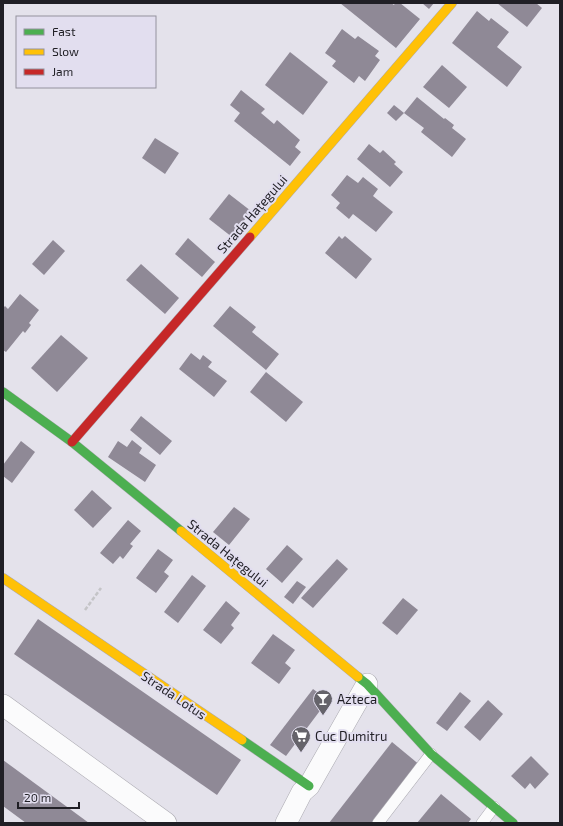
<svg xmlns="http://www.w3.org/2000/svg" width="563" height="826" viewBox="0 0 563 826" font-family="'Exo 2',sans-serif">
	<style>
		.building { fill: #8f8996 }
		.lines { fill: none; stroke-linecap: round; stroke-linejoin: round }
		.lane-casing { stroke: #abaab1; stroke-width: 12 }
		.street-casing { stroke: #abaab1; stroke-width: 22 }
		.fast-casing { stroke: #abaab1; stroke-width: 10 }
		.slow-casing { stroke: #abaab1; stroke-width: 10 }
		.jam-casing { stroke: #abaab1; stroke-width: 10 }
		.path { stroke: #c4c4c7; stroke-width: 2.5; stroke-dasharray: 4 2; stroke-linecap: butt }
		.lane { stroke: #fbfbfc; stroke-width: 11 }
		.street { stroke: #fbfbfc; stroke-width: 21 }
		.fast { stroke: #4caf50; stroke-width: 9 }
		.slow { stroke: #ffc107; stroke-width: 9 }
		.jam { stroke: #c62828; stroke-width: 9 }
		.labels { text-anchor: middle; stroke-width: 4; stroke-linejoin: round; paint-order: stroke }
		.street-label { font-size: 13px; fill: #201f25; stroke: #e2deef }
		.poi-label { font-size: 13px; fill: #201f25; stroke: #e2deef; text-anchor: start }
	</style>
	<rect width="100%" height="100%" fill="#e4e2eb"/>
	<g class="building">
		<polygon points="340,3 391,3 394,5 395,3 400,3 420,19 396,48"/>
		<polygon points="422,3 434,3 429,9"/>
		<polygon points="497,3 536,3 542,8 527,27"/>
		<polygon points="477,11 489,21 491,18 509,32 497,47 522,67 507,87 452,43"/>
		<polygon points="342,29 355,39 358,36 379,51 375,56 380,60 365,81 359,76 354,83 332,66 336,61 325,53"/>
		<polygon points="290,52 328,82 303,115 265,85"/>
		<polygon points="442,65 467,87 449,108 423,87"/>
		<polygon points="241,90 265,109 261,113 274,124 277,120 300,140 295,147 301,152 290,166 234,121 240,113 230,105"/>
		<polygon points="417,97 444,119 445,118 454,125 452,128 466,139 452,157 421,132 424,128 404,113"/>
		<polygon points="394,105 404,113 396,121 387,113"/>
		<polygon points="155,138 179,153 165,174 142,158"/>
		<polygon points="369,144 380,153 383,150 396,162 394,164 403,172 390,187 357,159"/>
		<polygon points="347,175 358,183 363,177 378,189 373,196 393,212 376,232 353,214 349,219 336,208 340,203 331,195"/>
		<polygon points="229,194 251,211 232,237 209,219"/>
		<polygon points="339,236 342,239 345,236 372,259 356,279 325,253"/>
		<polygon points="188,238 215,262 202,277 175,254"/>
		<polygon points="53,240 65,251 44,275 32,264"/>
		<polygon points="141,264 179,298 165,314 126,280"/>
		<polygon points="20,294 39,310 29,323 31,325 25,333 23,331 6,352 3,350 3,308 5,306 8,309"/>
		<polygon points="230,306 256,327 252,332 279,354 266,370 213,326"/>
		<polygon points="61,335 88,358 57,392 31,368"/>
		<polygon points="191,353 200,360 203,355 212,362 208,367 227,381 214,397 179,369"/>
		<polygon points="266,372 303,402 286,422 250,392"/>
		<polygon points="141,416 172,441 160,455 130,430"/>
		<polygon points="132,440 142,448 139,453 156,465 145,482 108,457 118,441 127,447"/>
		<polygon points="21,441 35,452 12,483 3,476 3,465"/>
		<polygon points="92,490 112,508 93,528 74,510"/>
		<polygon points="234,507 250,519 229,545 213,532"/>
		<polygon points="128,520 141,531 130,544 133,546 123,559 120,556 113,564 100,553"/>
		<polygon points="287,545 303,559 282,583 266,569"/>
		<polygon points="158,549 173,560 164,572 169,576 156,593 136,578"/>
		<polygon points="337,559 348,569 313,608 301,598"/>
		<polygon points="192,575 206,586 178,623 164,612"/>
		<polygon points="297,581 306,587 293,604 284,597"/>
		<polygon points="403,598 418,610 397,635 382,623"/>
		<polygon points="226,601 240,613 231,625 234,628 221,644 203,630"/>
		<polygon points="38,619 241,760 217,795 14,654"/>
		<polygon points="273,634 295,650 285,663 291,668 279,684 251,663"/>
		<polygon points="313,689 328,700 286,756 270,745"/>
		<polygon points="460,692 471,701 447,731 436,723"/>
		<polygon points="488,700 503,714 480,741 464,727"/>
		<polygon points="392,742 421,766 376,823 329,823"/>
		<polygon points="531,756 549,774 535,789 530,783 525,789 511,776"/>
		<polygon points="3,760 89,823 26,823 3,806"/>
		<polygon points="441,794 471,819 468,823 417,823"/>
	</g>
	<g class="lines">
		<g class="lane-casing">
			<g id="lane">
				<polyline points="378,823 431,754"/>
				<polyline points="482,823 494,807"/>
			</g>
		</g>
		<g class="street-casing">
			<g id="street">
				<polyline points="3,705 166,823"/>
				<polyline points="286,823 302,792 309,786 367,684"/>
			</g>
		</g>
		<g class="fast-casing">
			<g id="fast">
				<polyline points="3,392 72,442 181,531"/>
				<polyline points="358,677 367,684 431,754 513,823"/>
				<polyline points="242,740 309,786"/>
			</g>
		</g>
		<g class="slow-casing">
			<g id="slow">
				<polyline points="250,237 452,3"/>
				<polyline points="181,531 358,677"/>
				<polyline points="3,578 242,740"/>
			</g>
		</g>
		<g class="jam-casing">
			<polyline id="jam" points="72,442 250,237"/>
		</g>
		<polyline class="path" points="85,610 101,588"/>
		<use href="#lane" class="lane"/>
		<use href="#street" class="street"/>
		<use href="#fast" class="fast"/>
		<use href="#slow" class="slow"/>
		<use href="#jam" class="jam"/>
	</g>
	<defs>
		<g id="bar-pin" transform="scale(1)"><path d="M0 17L-7.5 6A9.5 9.5 0 1 1 7.5 6Z" fill="#65636a" stroke="#e2deef"/><path d="M-6-5H6L.8 .8V4.5H3.5V6h-7V4.5H-.8V.8Z" fill="#fff"/></g>
		<g id="supermarket-pin" transform="scale(1)"><path d="M0 17L-7.5 6A9.5 9.5 0 1 1 7.5 6Z" fill="#65636a" stroke="#e2deef"/><path d="M-6-5.5h2.5l.6 2H6L4.5 2H-2.5L-4.4-4H-6ZM-1.5 3.2a1.3 1.3 0 1 0 .1 0ZM3 3.2a1.3 1.3 0 1 0 .1 0Z" fill="#fff"/></g>
	</defs>
	<g fill-rule="evenodd">
		<use href="#bar-pin" x="323" y="699"/>
		<use href="#supermarket-pin" x="301" y="736"/>
	</g>
	<g class="labels">
		<g class="street-label">
			<text transform="translate(252 214) rotate(-49)" y="5">Strada Hațegului</text>
			<text transform="translate(228 553) rotate(39)" y="5">Strada Hațegului</text>
			<text transform="translate(174 695) rotate(34)" y="5">Strada Lotus</text>
		</g>
		<g class="poi-label">
			<text x="337" y="704">Azteca</text>
			<text x="315" y="741">Cuc Dumitru</text>
		</g>
	</g>
	<rect width="563" height="826" fill="none" stroke="#201f25" stroke-width="8"/>
	<rect x="16" y="16" width="140" height="72" fill="#e2deef" stroke="#94929e"/>
	<rect x="24" y="29" width="20" height="6" fill="#4caf50" stroke="#94929e"/>
	<text x="52" y="36" font-size="12" fill="#201f25">Fast</text>
	<rect x="24" y="49" width="20" height="6" fill="#ffc107" stroke="#94929e"/>
	<text x="52" y="56" font-size="12" fill="#201f25">Slow</text>
	<rect x="24" y="69" width="20" height="6" fill="#c62828" stroke="#94929e"/>
	<text x="52" y="76" font-size="12" fill="#201f25">Jam</text>
	<path d="M18 802v6h61v-6" fill="none" stroke="#201f25" stroke-width="2"/>
	<text x="24" y="802" font-size="12" fill="#201f25" stroke="#e2deef" stroke-width="3" paint-order="stroke">20 m</text>
</svg>
